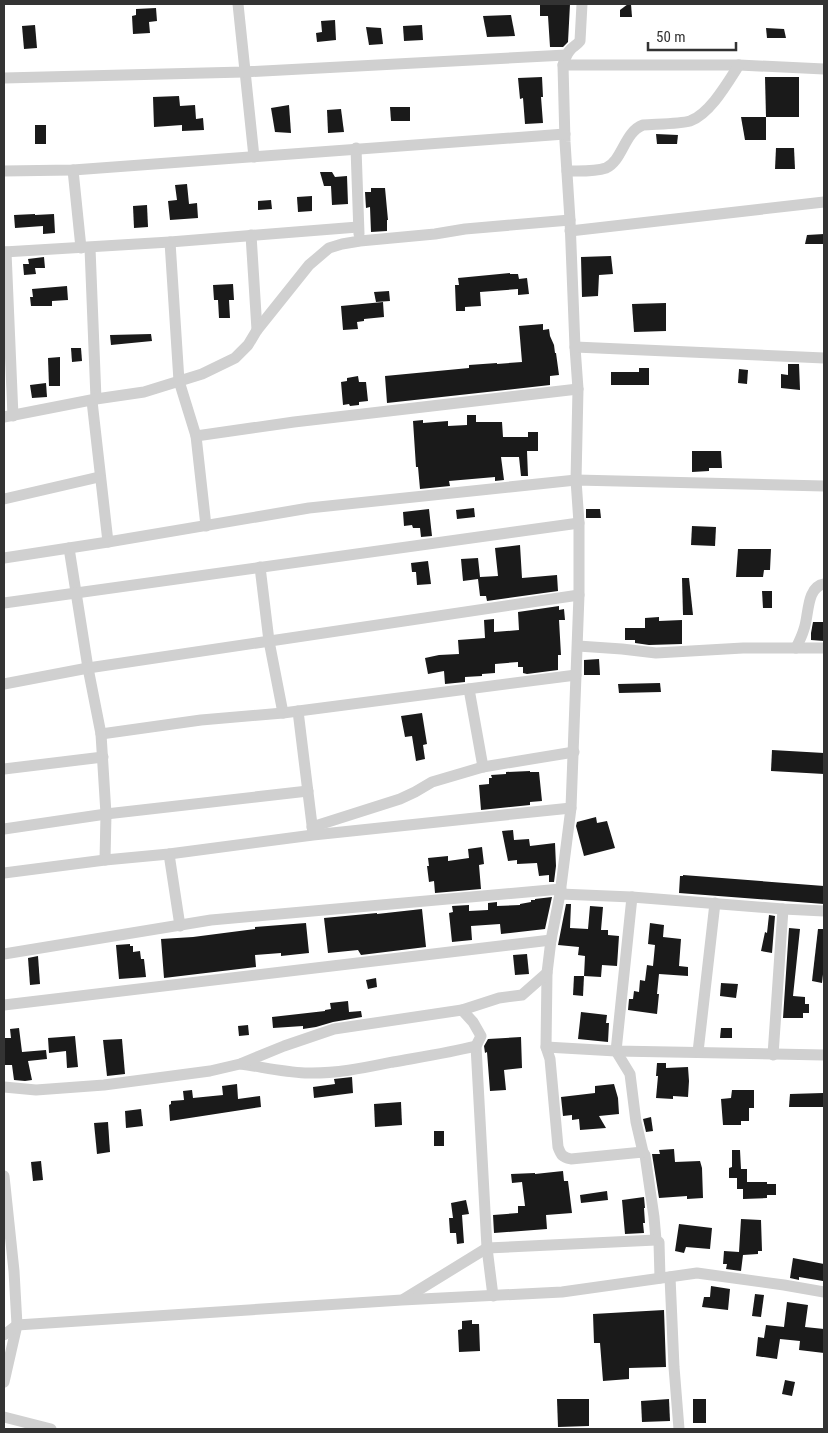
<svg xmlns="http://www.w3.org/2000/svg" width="828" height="1433" viewBox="0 0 828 1433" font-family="'Roboto Condensed',sans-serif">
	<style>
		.building { fill: #1a1a1a }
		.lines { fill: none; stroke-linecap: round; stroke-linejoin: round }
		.street { stroke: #d0d0d0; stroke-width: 11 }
	</style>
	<rect width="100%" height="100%" fill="#fff"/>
	<g class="building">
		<polygon points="540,4 570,4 568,42 563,47 550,47 548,16 540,16"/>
		<polygon points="628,4 631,4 632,17 620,17 620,10"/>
		<polygon points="156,8 157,21 149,22 150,33 133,34 132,16 136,15 136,9"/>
		<polygon points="511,15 515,36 487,37 483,16"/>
		<polygon points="335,20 336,40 317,42 316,33 322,32 321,21"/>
		<polygon points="35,25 37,48 24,49 22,26"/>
		<polygon points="422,25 423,40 404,41 403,26"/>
		<polygon points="366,27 381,28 383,44 369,45"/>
		<polygon points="766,28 784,29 786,38 767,38"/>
		<polygon points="542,77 543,97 541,97 543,123 525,124 523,98 520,99 518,78"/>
		<polygon points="765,77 799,77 799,117 766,117"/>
		<polygon points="179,96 180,106 195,105 196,119 203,118 204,130 182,131 182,125 154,127 153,97"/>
		<polygon points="289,105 291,133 275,132 271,108"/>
		<polygon points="390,107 410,107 410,121 391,121"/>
		<polygon points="341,109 344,132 328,133 327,110"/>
		<polygon points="741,117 766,117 766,140 745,140"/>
		<rect x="35" y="125" width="11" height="19"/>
		<polygon points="656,134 678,135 677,144 657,144"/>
		<polygon points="776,148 794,148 795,169 775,169"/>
		<polygon points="320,172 332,172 335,177 347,176 348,204 332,205 331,186 324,186"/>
		<polygon points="187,184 189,204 197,203 198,218 170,220 168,201 177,200 175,185"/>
		<polygon points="371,188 385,188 388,220 387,220 387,231 371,232 370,207 366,208 365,192 371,192"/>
		<polygon points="312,196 312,211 298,212 297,197"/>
		<polygon points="271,200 272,209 258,210 258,201"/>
		<polygon points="147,205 148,227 134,228 133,206"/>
		<polygon points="35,214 35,215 54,214 55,233 43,234 43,226 15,228 14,215"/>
		<polygon points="824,234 824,244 805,244 807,235"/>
		<polygon points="611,256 613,274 599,275 598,296 582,297 581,257"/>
		<polygon points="44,257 45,268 35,268 36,274 24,275 23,264 29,264 28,259"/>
		<polygon points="510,273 510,274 518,274 519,279 527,278 529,294 518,295 518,289 480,292 481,306 465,307 465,311 456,311 455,285 459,285 458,278"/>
		<polygon points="233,284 234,300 229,300 230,318 219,318 218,300 214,300 213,285"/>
		<polygon points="67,286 68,300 52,301 52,306 31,306 30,297 33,297 32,289"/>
		<polygon points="389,291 390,301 376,302 374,292"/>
		<polygon points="383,302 384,317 364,319 364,321 357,322 358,329 343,330 341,306"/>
		<polygon points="666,303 666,331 634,332 632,304"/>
		<polygon points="543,324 543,330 549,329 550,336 554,345 555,353 556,353 559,375 550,376 550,385 387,403 385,376 469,368 469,365 497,363 497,364 522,362 519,326"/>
		<polygon points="151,334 152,341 111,345 110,335"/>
		<polygon points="71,348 81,348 82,361 72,362"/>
		<polygon points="60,357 60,386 49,386 48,358"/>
		<polygon points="788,364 799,364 800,390 781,388 781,374 788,375"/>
		<polygon points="639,368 649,368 649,385 611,385 611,372 639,372"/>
		<polygon points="739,369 748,370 747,384 738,383"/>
		<polygon points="358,376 359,382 366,382 368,401 359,402 359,405 350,406 349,404 343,405 341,382 347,381 347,378"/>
		<polygon points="46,383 47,397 32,398 30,385"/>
		<polygon points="467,415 476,415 476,422 502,422 503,437 528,437 528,432 538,432 538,451 527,451 528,476 521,476 519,457 501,457 504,480 495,481 495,477 449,481 450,486 420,489 418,467 416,467 413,421 423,420 423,423 448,421 448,426 467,425"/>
		<polygon points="692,451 721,451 722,468 709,468 709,471 692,472"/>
		<polygon points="474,508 475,517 457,519 456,510"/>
		<polygon points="429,509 432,536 421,537 420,528 413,528 412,525 404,526 403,512"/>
		<polygon points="586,509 600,509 601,518 586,518"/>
		<polygon points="692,526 716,527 715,546 691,545"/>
		<polygon points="520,545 522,578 557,575 558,591 487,601 486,596 480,596 478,579 463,581 461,559 478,558 480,577 498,576 495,548"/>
		<polygon points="738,549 771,549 770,570 764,570 763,577 736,577"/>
		<polygon points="428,561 431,584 417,585 416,572 412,572 411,563"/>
		<polygon points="682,578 689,578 693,615 683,615"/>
		<polygon points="762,591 772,591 772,608 763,608"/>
		<polygon points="559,606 559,610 564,609 565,620 559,620 561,655 558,655 558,670 527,674 523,673 523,667 518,667 518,662 495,664 495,673 482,674 482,676 465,677 465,682 445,684 444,671 428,674 425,658 439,655 459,654 458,640 485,638 484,620 494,619 494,632 519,630 518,612"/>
		<polygon points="659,617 659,621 682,620 682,644 649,645 635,643 635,640 625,640 625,628 645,628 645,618"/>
		<polygon points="813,622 824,622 824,641 811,640 811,633"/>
		<polygon points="599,659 600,675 584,675 584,660"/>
		<polygon points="660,683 661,692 619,693 618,684"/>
		<polygon points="422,713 427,744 423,745 425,759 416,761 412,736 405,737 401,716"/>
		<polygon points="772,750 824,753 824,774 771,771"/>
		<polygon points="530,771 530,772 539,772 542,801 530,802 530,805 481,810 479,785 489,784 489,778 492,778 491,775 506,774 506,772"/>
		<polygon points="596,817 597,823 607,821 615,848 584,856 576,826 577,822"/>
		<polygon points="513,830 514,840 529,839 530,846 555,843 556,866 554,882 549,882 549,875 539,876 537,863 517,864 517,860 508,861 502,831"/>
		<polygon points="482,847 484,864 479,865 481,889 435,893 434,881 429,882 427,866 429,866 428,858 448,856 448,861 469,858 468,849"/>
		<polygon points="683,875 824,886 824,904 679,893 680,876 683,876"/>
		<polygon points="552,897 545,929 501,934 500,924 471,926 472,940 452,942 449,913 453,912 452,906 469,905 469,911 488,910 488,903 497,902 497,906 520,905 520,904 531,902 531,900 535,900 535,899"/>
		<polygon points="566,904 571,904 570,928 588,929 590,906 603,907 601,930 608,930 608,935 619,936 617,966 602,965 601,977 584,976 585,956 578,955 579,947 558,945"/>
		<polygon points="422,909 426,947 361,955 358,950 328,953 324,918 377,913 377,914"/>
		<polygon points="769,915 775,916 772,953 761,951 765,932 767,933"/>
		<polygon points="306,923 309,953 281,956 281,953 255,955 256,967 164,978 161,939 193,937 255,929 255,927"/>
		<polygon points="650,923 664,925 663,937 681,939 679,966 688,967 688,976 659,974 657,994 659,994 657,1014 628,1010 629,999 633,999 634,991 639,992 640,980 645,981 647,965 653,966 655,945 648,944"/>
		<polygon points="789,928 800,929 793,996 805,997 805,1004 809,1004 809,1013 803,1013 803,1018 783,1018"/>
		<polygon points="818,929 824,929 824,966 822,983 812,981"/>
		<polygon points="130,944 130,946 133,946 133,952 140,951 141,959 144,959 146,977 119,979 116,945"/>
		<polygon points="527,954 529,974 515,975 513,955"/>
		<polygon points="38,956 40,984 30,985 28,958"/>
		<polygon points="574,976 584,976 583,996 573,995"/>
		<polygon points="376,978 377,987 368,989 366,980"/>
		<polygon points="721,983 738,984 736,998 720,996"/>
		<polygon points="348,1001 349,1012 361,1011 362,1017 333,1022 316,1027 303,1029 303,1026 273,1028 272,1017 325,1011 325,1010 331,1009 330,1003"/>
		<polygon points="581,1012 607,1015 606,1023 609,1023 608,1042 578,1039"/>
		<polygon points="248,1025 249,1035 239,1036 238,1026"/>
		<polygon points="19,1028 22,1052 46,1050 47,1059 28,1061 32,1080 25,1081 14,1080 12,1065 4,1065 4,1038 11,1038 10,1029"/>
		<polygon points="721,1028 732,1028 732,1038 720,1038"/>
		<polygon points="75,1036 78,1067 67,1068 66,1051 49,1053 48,1038"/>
		<polygon points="521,1037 522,1068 504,1070 506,1090 490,1091 487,1052 485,1053 484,1046 488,1039"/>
		<polygon points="122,1039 125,1074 107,1076 103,1040"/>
		<polygon points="657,1063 666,1063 666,1068 688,1067 689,1081 688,1097 673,1096 673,1099 656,1098 658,1076 656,1076"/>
		<polygon points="352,1077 353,1093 314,1098 313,1087 335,1084 334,1079"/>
		<polygon points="237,1084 238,1099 260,1096 261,1107 170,1121 169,1105 171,1104 171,1101 184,1100 183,1091 192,1090 193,1098 223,1095 222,1086"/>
		<polygon points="614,1084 618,1098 619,1114 599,1116 606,1128 580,1130 579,1119 572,1120 572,1115 563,1116 561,1097 595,1093 595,1086"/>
		<polygon points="732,1090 754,1090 754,1108 749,1108 749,1121 741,1121 741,1125 723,1125 721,1099 731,1098"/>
		<polygon points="823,1093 823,1107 789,1107 790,1094"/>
		<polygon points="401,1102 402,1125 375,1127 374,1104"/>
		<polygon points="141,1109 143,1126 126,1128 125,1111"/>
		<polygon points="651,1117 653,1131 646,1132 643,1119"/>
		<polygon points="108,1122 110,1152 97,1154 94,1123"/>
		<rect x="434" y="1131" width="10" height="15"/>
		<polygon points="674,1149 675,1162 700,1161 702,1168 703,1198 687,1199 687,1196 659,1198 652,1154 660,1154 659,1150"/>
		<polygon points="732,1150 740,1150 741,1169 747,1169 747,1182 767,1182 767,1184 776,1184 776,1195 767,1195 767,1198 743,1199 743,1189 737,1189 737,1178 729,1178 729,1168 732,1167"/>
		<polygon points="41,1161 43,1180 33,1181 31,1162"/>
		<polygon points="563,1171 564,1181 568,1181 572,1213 546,1215 547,1229 494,1233 493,1215 518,1213 518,1206 525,1206 522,1182 512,1183 511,1174 535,1173 535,1174"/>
		<polygon points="607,1191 608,1200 581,1203 580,1195"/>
		<polygon points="644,1197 645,1208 644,1208 645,1223 643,1223 644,1233 625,1234 622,1200"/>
		<polygon points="466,1200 469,1214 462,1215 464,1243 457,1244 456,1233 450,1233 449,1218 453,1218 451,1203"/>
		<polygon points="741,1219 761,1220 762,1251 758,1251 758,1254 743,1255 741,1271 726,1269 727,1264 723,1264 724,1251 739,1252"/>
		<polygon points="679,1224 712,1228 710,1249 686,1247 684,1253 675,1251"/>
		<polygon points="793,1258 824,1264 823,1281 799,1277 799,1280 790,1278"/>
		<polygon points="711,1286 730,1289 728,1310 702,1307 704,1297 710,1297"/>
		<polygon points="755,1294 764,1295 761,1317 752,1316"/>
		<polygon points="787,1302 808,1305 805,1327 824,1329 824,1353 799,1350 800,1341 780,1339 777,1359 756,1356 758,1337 764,1338 766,1325 784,1327"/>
		<polygon points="664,1310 666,1367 629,1368 629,1379 603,1381 600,1343 594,1343 593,1314"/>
		<polygon points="472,1320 472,1324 479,1324 480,1351 459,1352 458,1330 462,1329 462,1321"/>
		<polygon points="785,1380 795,1382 792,1396 782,1394"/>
		<polygon points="557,1399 589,1399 589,1426 558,1427"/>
		<polygon points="669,1399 670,1421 642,1422 641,1401"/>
		<rect x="693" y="1399" width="13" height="24"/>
	</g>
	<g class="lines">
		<g class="street">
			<polyline points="238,4 254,157"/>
			<path d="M582 4 580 41C577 45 574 46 571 49 566 54 565 59 563 65L565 142 570 220 575 347 578 389 576 480 579 523V595L571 808 560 894 551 940 547 973 546 1047 550 1059 558 1147C561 1155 562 1157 571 1159L643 1152 645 1155 654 1217 656 1240 659 1242 660 1278"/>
			<polyline points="563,65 739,65 824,69"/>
			<polyline points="4,78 244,72 566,55"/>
			<polyline points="356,148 359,234"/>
			<polyline points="73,170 81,248"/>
			<polyline points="4,171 73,170 565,134"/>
			<path d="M567 171C579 171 594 172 606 168 623 160 624 132 643 125 655 124 680 124 690 121 710 114 728 82 739 65"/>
			<polyline points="570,231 824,202"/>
			<polyline points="251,235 257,330"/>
			<polyline points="170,242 179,381 196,436 206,526"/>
			<polyline points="90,248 96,399"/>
			<polyline points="4,252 170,242 358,227"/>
			<polyline points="6,252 13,416"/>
			<polyline points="575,347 824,358"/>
			<polyline points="92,401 108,542"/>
			<polyline points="4,417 96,399 144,392 202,374 235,358 248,345 257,330 309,265 329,248 342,244 360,241 435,234 465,229 570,220"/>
			<polyline points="196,436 294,422 578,389"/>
			<polyline points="4,499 99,477"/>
			<polyline points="69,548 88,668 101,734 106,814 105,860"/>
			<polyline points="4,558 108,542 309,508 576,480 824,486"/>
			<polyline points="260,567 269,641 283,713"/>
			<polyline points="4,603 579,523"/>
			<polyline points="578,646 622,649 656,653 743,648 824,648"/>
			<path d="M796 648C799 642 802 636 804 629 809 616 806 587 824 584"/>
			<polyline points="4,684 88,668 579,595"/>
			<polyline points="469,689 483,767"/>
			<polyline points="298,711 313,833"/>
			<polyline points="101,734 201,720 283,713 576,675"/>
			<polyline points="4,769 103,757"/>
			<polyline points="312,827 400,799 415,792 432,782 483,767 574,752"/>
			<polyline points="4,829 106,814 308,791"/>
			<polyline points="169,854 180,926"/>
			<polyline points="4,873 105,860 169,854 313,835 571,808"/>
			<polyline points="560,894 632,897 783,909 824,911"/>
			<polyline points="632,897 616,1051 630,1074 636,1122 643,1152"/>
			<polyline points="4,954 211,920 561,889"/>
			<polyline points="4,1005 551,940"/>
			<polyline points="462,1010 473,1022 481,1036 476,1046 487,1248 493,1296"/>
			<polyline points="546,1047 616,1051 824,1055"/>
			<polyline points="698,1052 715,903"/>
			<polyline points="773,1055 783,909"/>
			<path d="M241 1064C262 1067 284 1072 305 1073 336 1074 364 1068 393 1062 421 1057 448 1053 476 1046"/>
			<polyline points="4,1087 36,1090 104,1085 210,1071 240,1064 284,1046 334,1029 462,1010 499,998 522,995 547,973"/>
			<polyline points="4,1176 14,1271 17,1325 4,1382"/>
			<polyline points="670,1277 674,1367 679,1429"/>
			<polyline points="404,1299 487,1248 656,1240"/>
			<polyline points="4,1335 17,1325 402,1300 562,1292 697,1273 784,1285 824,1292"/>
			<polyline points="4,1417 51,1429"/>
		</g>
	</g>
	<rect width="828" height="1433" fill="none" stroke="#333333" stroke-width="10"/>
	<path d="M648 42v8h88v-8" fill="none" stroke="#333333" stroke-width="2.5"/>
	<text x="656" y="42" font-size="15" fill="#333333" stroke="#ffffff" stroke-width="4" paint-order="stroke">50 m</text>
</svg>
